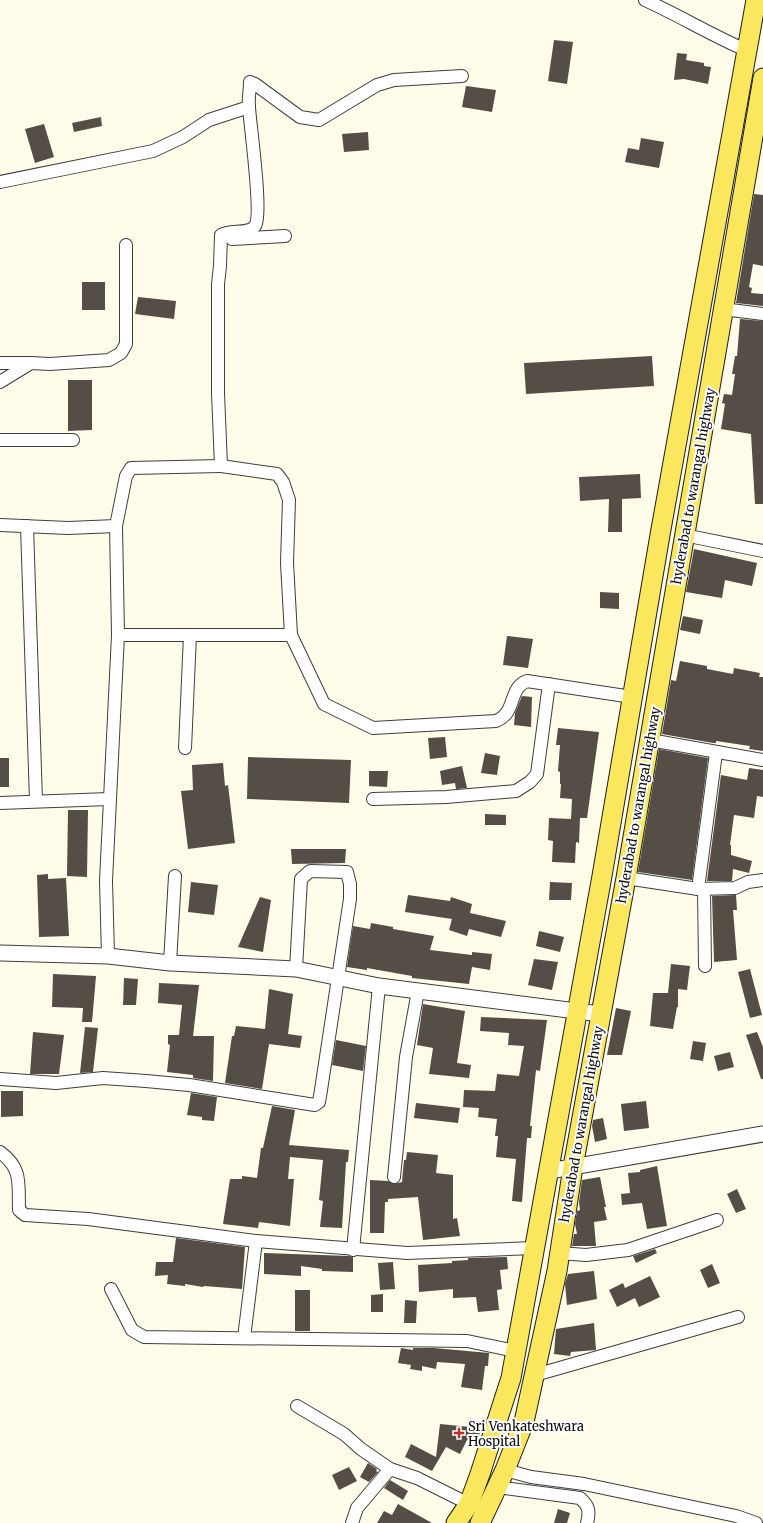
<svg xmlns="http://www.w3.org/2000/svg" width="763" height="1523" viewBox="0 0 763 1523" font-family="Merriweather,serif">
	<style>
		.building { fill: #544e47 }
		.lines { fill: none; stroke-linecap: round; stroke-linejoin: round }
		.minor-casing { stroke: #3e3e3e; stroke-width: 14 }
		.tertiary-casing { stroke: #3e3e3e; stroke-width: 17 }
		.primary-casing { stroke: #1c1c1c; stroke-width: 21 }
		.minor { stroke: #fff; stroke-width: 12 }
		.tertiary { stroke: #fff; stroke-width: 15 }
		.primary { stroke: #fbe75d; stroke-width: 19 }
		.poi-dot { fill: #bc2d22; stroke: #fff; stroke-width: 1.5 }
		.labels { text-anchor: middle; stroke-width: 4; stroke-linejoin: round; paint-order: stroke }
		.street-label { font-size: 13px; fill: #0b0b0b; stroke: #fff }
		.poi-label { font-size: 13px; fill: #0b0b0b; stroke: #fff; text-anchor: start }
	</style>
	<rect width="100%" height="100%" fill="#fffde9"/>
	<g class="building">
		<polygon points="554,40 573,42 567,84 548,81"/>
		<polygon points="677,53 687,54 686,60 704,63 704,66 711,67 708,84 684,79 674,80"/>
		<polygon points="466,86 496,90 492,112 462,107"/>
		<polygon points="101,117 102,126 74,132 72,123"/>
		<polygon points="44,124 54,157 35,163 25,129"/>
		<polygon points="368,132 369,150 344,152 342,134"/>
		<polygon points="641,138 664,142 659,168 625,162 628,148 639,150"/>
		<polygon points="754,194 763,195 763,266 753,264 749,287 752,288 751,293 763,294 763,306 736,303"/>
		<rect x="82" y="282" width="23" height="28"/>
		<polygon points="138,297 176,301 174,319 135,314"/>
		<polygon points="740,319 763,321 763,504 755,504 751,434 721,429 725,404 722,403 724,394 732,395 735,374 732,374 735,356 737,356"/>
		<polygon points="652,356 654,386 526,394 524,363"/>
		<polygon points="68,380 92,380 92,430 68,431"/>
		<polygon points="640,474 641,498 622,499 622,532 608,532 609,499 580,501 579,477"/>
		<polygon points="694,549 757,563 752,586 725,580 722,598 686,592"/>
		<polygon points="600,592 619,593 619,609 600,608"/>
		<polygon points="683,616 703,620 700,634 680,630"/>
		<polygon points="507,636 533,639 528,668 503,665"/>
		<polygon points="680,661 707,666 707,669 733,674 734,668 760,673 759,677 763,677 763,751 749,749 750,746 716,741 716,743 713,743 662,734 671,680 676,681"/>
		<polygon points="522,696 532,697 531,727 514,725 515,713"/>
		<polygon points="558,728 599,732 587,818 580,818 579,843 576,842 575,863 552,862 553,841 548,840 549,818 571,819 572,799 560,798 561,784 560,784 560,772 558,771 560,745 556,745"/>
		<polygon points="445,737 447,757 430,759 428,738"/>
		<polygon points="659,749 708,758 692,880 638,872"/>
		<polygon points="485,753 500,756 497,775 481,773"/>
		<polygon points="248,757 351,760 349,803 247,799"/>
		<rect x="0" y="758" width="9" height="29"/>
		<polygon points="223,763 225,786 228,785 235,843 188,849 181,791 193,790 192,765"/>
		<polygon points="462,766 467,788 456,789 455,783 442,785 440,771"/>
		<polygon points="749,768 763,770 763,797 757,796 754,818 734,815 730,845 731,845 731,855 752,861 749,873 733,869 732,881 707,881 721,775 747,780"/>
		<polygon points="369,771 388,771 387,787 369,786"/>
		<polygon points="68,810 88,810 87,877 67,876"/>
		<polygon points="485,814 506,815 506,825 485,825"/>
		<polygon points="291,849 346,849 345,863 292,864"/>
		<polygon points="48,874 48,879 66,878 69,936 39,937 37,875"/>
		<polygon points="191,882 218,885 214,915 188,912"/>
		<polygon points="550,882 572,883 571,900 549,900"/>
		<polygon points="408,895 450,901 451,897 472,904 470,913 506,921 501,937 469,929 467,936 449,930 452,919 405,912"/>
		<polygon points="736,895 737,910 733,910 737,960 714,962 712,896"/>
		<polygon points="260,897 271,900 263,952 238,947"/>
		<polygon points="371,923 393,927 393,929 434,936 430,950 472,955 472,952 492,954 490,970 472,967 469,984 412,978 412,976 367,968 367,970 347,967 353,926 370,929"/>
		<polygon points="539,931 564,937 560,952 536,946"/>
		<polygon points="534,959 558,962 552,990 528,985"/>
		<polygon points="671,964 690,966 687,990 678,989 678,1007 677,1007 673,1029 650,1026 653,993 668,993"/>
		<polygon points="750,969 762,1015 750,1018 738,972"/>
		<polygon points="53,974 96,976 92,1022 82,1022 83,1008 52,1007"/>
		<polygon points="124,978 138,979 136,1005 123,1005"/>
		<polygon points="159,983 199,985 193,1036 214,1036 213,1081 193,1078 193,1075 167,1072 170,1045 168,1044 168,1035 179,1035 182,1005 158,1003"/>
		<polygon points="269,989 293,994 288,1034 302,1036 300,1048 269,1044 262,1089 225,1083 232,1036 234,1036 236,1026 265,1029"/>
		<polygon points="423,1004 465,1011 457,1063 471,1065 469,1078 429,1074 433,1048 417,1045"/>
		<polygon points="616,1008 631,1011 622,1055 607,1055"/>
		<polygon points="481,1017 547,1020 540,1071 536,1070 530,1126 532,1126 531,1138 527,1138 522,1202 512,1201 516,1159 496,1157 498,1136 495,1136 497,1119 478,1117 479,1108 463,1107 464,1090 495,1091 497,1074 519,1076 524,1046 508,1045 509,1033 480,1031"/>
		<polygon points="85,1027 98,1028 93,1072 80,1073"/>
		<polygon points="33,1032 64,1035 59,1074 30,1074"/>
		<polygon points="757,1032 763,1047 763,1079 761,1079 746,1035"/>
		<polygon points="336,1040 366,1046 363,1071 332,1065"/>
		<polygon points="693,1041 706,1043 703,1061 690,1059"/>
		<polygon points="730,1052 734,1067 718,1071 714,1056"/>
		<polygon points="1,1091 23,1091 23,1116 1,1117"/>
		<polygon points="191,1093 217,1097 214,1121 202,1120 202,1117 187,1115"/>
		<polygon points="646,1101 649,1128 624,1131 621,1104"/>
		<polygon points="416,1103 460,1108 458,1123 414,1118"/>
		<polygon points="272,1106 295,1110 289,1145 349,1150 348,1162 346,1162 342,1228 320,1227 323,1201 319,1200 323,1160 290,1157 288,1179 294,1179 290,1226 259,1222 258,1228 223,1224 230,1179 242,1179 242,1176 257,1178 261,1148 263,1148"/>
		<polygon points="603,1118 607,1139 595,1142 592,1126 593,1120"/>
		<polygon points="407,1152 438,1155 436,1173 453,1175 453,1219 457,1218 460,1236 423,1240 418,1197 388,1199 388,1202 385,1202 384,1233 370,1233 370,1180 388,1181 394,1184 402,1182 404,1160 406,1160"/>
		<polygon points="657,1166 667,1226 647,1229 642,1203 622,1205 621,1194 630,1193 628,1173 640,1172 640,1170"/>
		<polygon points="600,1177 606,1207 604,1207 607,1220 594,1222 596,1246 572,1246 574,1234 577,1234 575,1224 577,1211 580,1210 579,1202 582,1180"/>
		<polygon points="737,1189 746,1209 736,1213 727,1194"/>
		<polygon points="176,1238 245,1247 242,1289 204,1286 203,1287 185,1284 185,1286 167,1284 168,1275 155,1276 156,1262 173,1262"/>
		<polygon points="655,1249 657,1253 636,1263 633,1256"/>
		<polygon points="264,1253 349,1256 353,1257 353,1272 322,1271 322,1269 301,1266 301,1276 264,1274"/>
		<polygon points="507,1257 508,1269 500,1270 502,1289 497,1290 499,1310 478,1312 476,1297 453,1298 453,1289 419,1292 418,1265 452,1263 452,1261 468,1260 468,1258"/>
		<polygon points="393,1262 395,1289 380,1290 378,1263"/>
		<polygon points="712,1264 720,1283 708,1288 700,1270"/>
		<polygon points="594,1271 597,1299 567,1305 565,1284 568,1274"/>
		<polygon points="650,1276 660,1297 639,1307 635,1298 617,1307 609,1290 623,1283 625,1288"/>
		<rect x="295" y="1290" width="15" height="41"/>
		<polygon points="383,1294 383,1312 371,1312 371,1295"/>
		<polygon points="405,1300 417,1301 416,1323 404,1323"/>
		<polygon points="594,1323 596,1350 571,1352 570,1356 554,1354 556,1329"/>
		<polygon points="401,1348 413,1350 413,1348 434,1348 489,1353 488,1366 485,1366 482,1390 461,1387 465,1364 437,1362 436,1369 422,1366 422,1371 410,1369 411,1365 398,1363"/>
		<polygon points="440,1424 480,1428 479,1441 467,1440 460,1454 446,1447 432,1471 405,1457 411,1444 436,1457"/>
		<polygon points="368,1463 377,1469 376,1471 378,1472 369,1482 360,1477"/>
		<polygon points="349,1467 357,1481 339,1490 332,1475"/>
		<polygon points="390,1480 408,1491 403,1500 384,1488"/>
		<polygon points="398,1504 432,1523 377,1523 384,1511 392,1515"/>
		<polygon points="558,1509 570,1513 567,1523 554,1523"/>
	</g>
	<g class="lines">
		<g class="minor-casing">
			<g id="minor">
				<path d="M645 0C680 16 713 36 748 51"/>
				<path d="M462 76 394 80 377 85 319 120 300 117 255 84 250 82C250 91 248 98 249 107 250 125 263 215 255 226 249 235 230 229 221 235L220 266 218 284V393L221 466 277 474 283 482 289 500 287 563 291 635 324 704 373 728 496 721C517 713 508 688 527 681L632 697"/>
				<polyline points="0,182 153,151 183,137 209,120 249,107"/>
				<polyline points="232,239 285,236"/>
				<polyline points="723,309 763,314"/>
				<polyline points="0,363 31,363"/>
				<polyline points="0,382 31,363 50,364 109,360 121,353 126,344 126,245"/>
				<polyline points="0,440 73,440"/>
				<polyline points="0,525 68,528 116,526 126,476 131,468 221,466"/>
				<polyline points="27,526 36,801"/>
				<polyline points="684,535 763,551"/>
				<polyline points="118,635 291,635"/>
				<polyline points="650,740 763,760"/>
				<polyline points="185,748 190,635"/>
				<polyline points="373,799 446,797 516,791 530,782 537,774 549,684"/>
				<polyline points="0,803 109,799"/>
				<polyline points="626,878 698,889 735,888 748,882 763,880"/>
				<polyline points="698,889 716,753"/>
				<polyline points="704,889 705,966"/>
				<polyline points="108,956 106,881 118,635 116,526"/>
				<polyline points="170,963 175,876"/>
				<polyline points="0,1079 56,1083 103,1078 146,1081 189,1085 315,1105 319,1102 321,1090 350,899 350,884 347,872 310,871 301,879 296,969"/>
				<path d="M0 1152C23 1169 18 1184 19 1210L25 1215 88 1219 256 1241 407 1253 534 1248"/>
				<polyline points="394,1177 406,1057 418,991"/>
				<polyline points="353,1250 379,986"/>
				<polyline points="559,1253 586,1255 628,1250 717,1220"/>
				<polyline points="111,1289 132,1330 144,1337 467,1341 515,1351"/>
				<polyline points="244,1338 256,1241"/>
				<polyline points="535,1375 738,1317"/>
				<polyline points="297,1406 344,1434 361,1449 390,1469 417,1478 469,1504"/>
				<polyline points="505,1470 531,1477 584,1484 736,1516 756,1523"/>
				<path d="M497 1487 580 1498C589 1506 590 1511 587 1523"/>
				<polyline points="352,1523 357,1508 390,1469"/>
			</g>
		</g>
		<g class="tertiary-casing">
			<g id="tertiary">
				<polyline points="0,953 108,956 170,963 296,969 379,986 600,1014"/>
				<polyline points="549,1171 763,1134"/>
			</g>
		</g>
		<g class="primary-casing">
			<g id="primary">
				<polyline points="456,1523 469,1504 480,1474 511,1378 602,876 660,535 756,0"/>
				<polyline points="480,1523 505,1470 524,1422 557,1271 573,1167 626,878 763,78"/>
			</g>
		</g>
		<use href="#minor" class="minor"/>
		<use href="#tertiary" class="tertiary"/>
		<use href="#primary" class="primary"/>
	</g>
	<path class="poi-dot" d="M457 1427h4v4h4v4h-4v4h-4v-4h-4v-4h4z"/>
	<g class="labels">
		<g class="street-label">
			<text transform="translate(693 486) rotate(-80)" y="5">hyderabad to warangal highway</text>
			<text transform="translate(638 805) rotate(-80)" y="5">hyderabad to warangal highway</text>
			<text transform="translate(581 1124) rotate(-80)" y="5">hyderabad to warangal highway</text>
		</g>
		<g class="poi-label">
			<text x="468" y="1431">Sri Venkateshwara<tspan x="468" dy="15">Hospital</tspan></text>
		</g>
	</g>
</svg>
